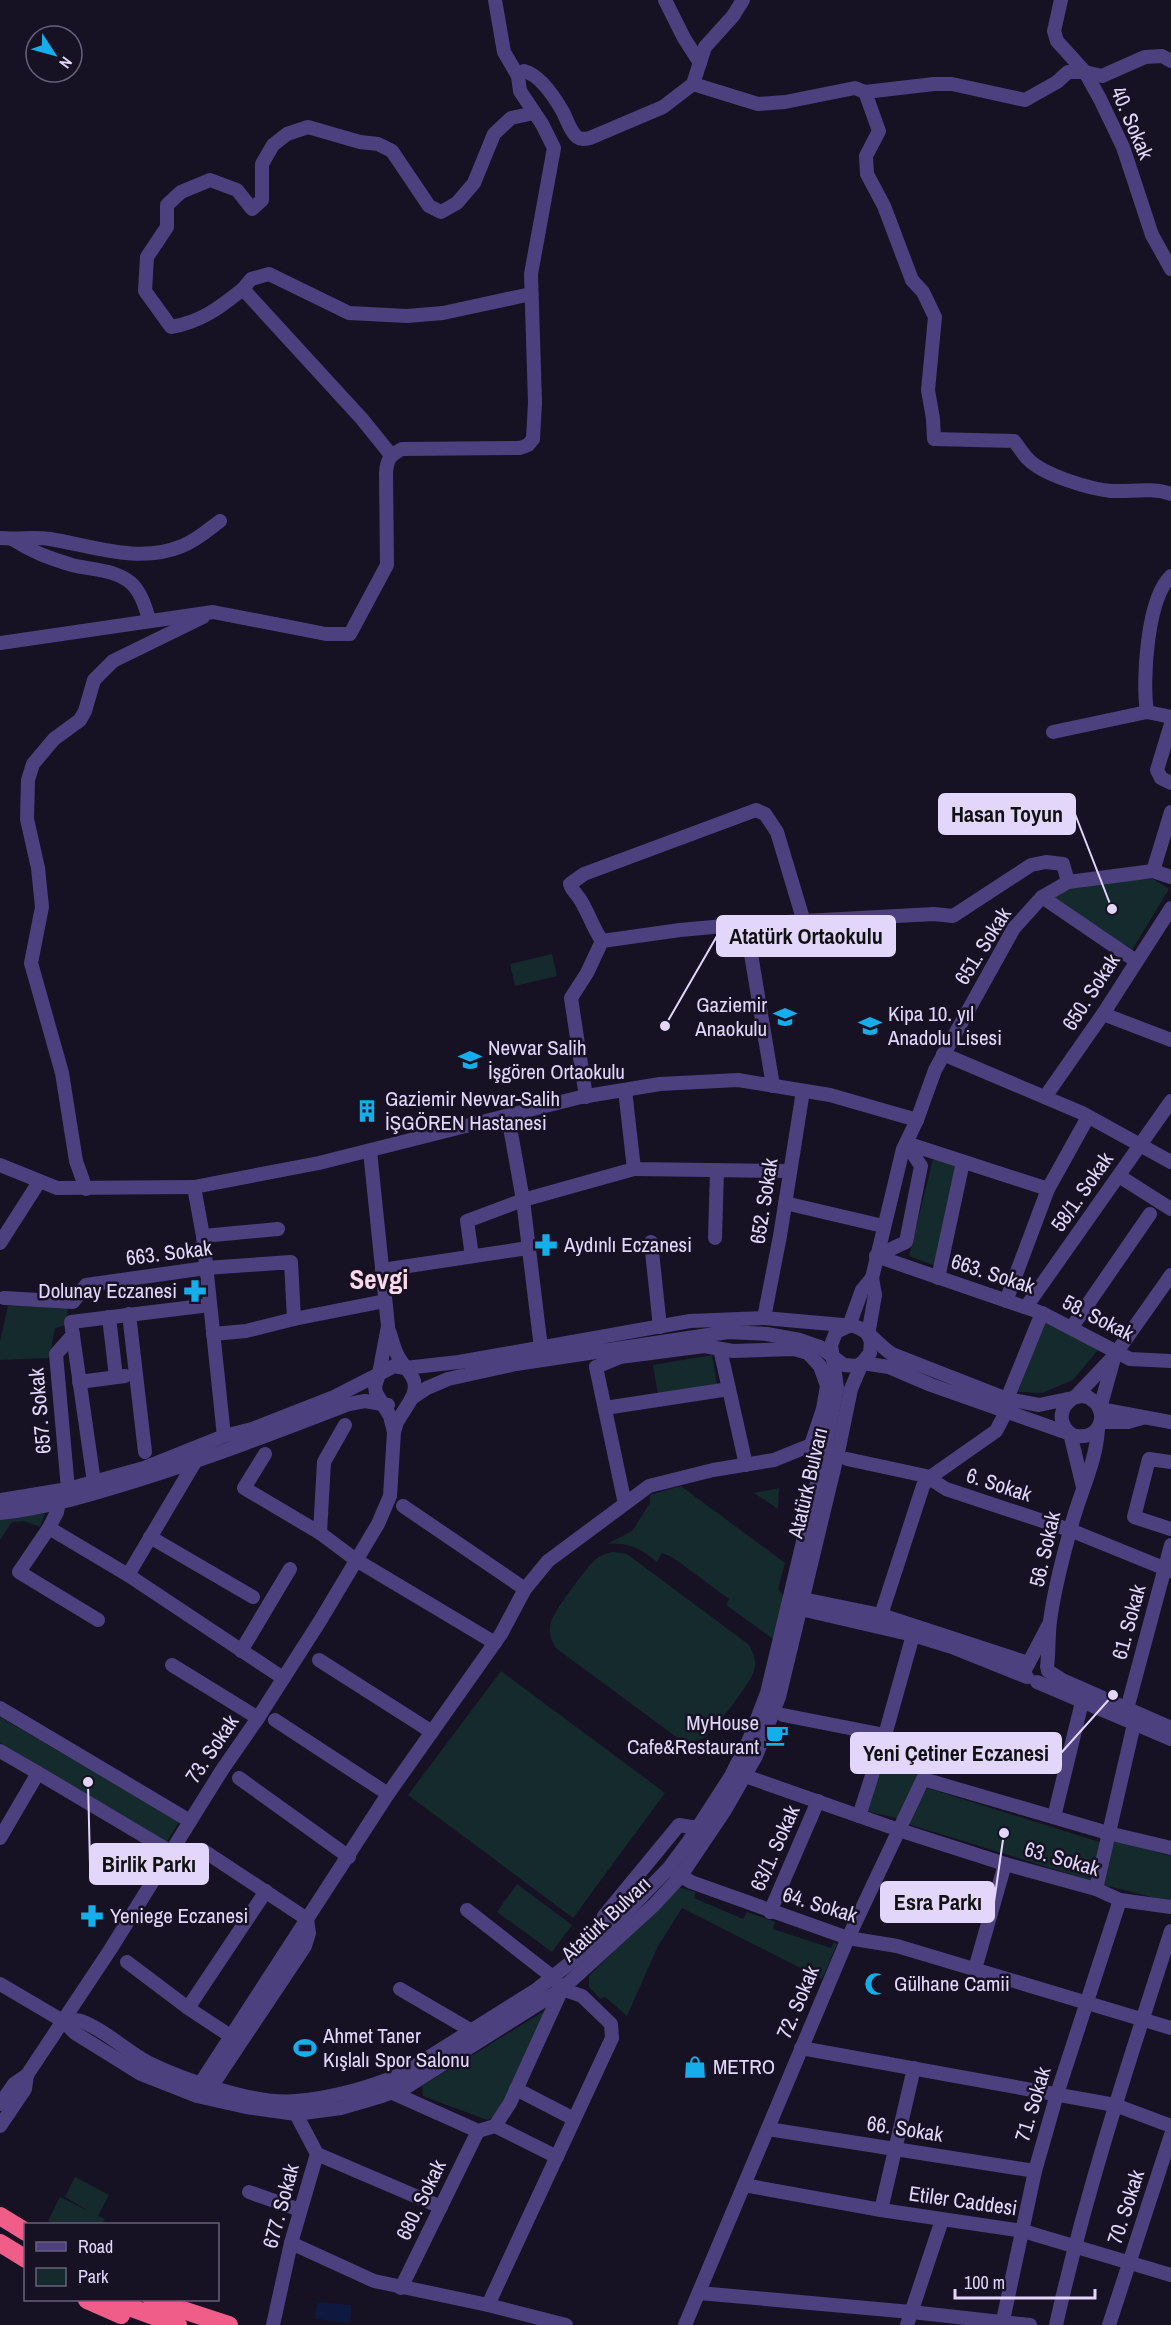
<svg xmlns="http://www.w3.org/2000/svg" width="1171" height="2325" viewBox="0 0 1171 2325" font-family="'Archivo Narrow',sans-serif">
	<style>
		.green { fill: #142a2d }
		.water { fill: #0f183f }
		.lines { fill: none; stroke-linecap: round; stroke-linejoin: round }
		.minor { stroke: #4d407e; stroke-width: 14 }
		.highway { stroke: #f15d89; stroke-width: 18 }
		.labels { text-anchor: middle; stroke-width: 5; stroke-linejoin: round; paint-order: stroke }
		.street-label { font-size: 21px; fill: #e2d7fb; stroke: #171124 }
		.poi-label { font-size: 21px; fill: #e2d7fb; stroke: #171124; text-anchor: start }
		.district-label { font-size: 27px; font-weight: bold; fill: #fcd9e9; stroke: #171124 }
		.leader { fill: none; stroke: #e2d7fb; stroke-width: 2 }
		.callout-dot { fill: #e2d7fb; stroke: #171124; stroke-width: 2 }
		.callout { fill: #e2d7fb; stroke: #e2d7fb; stroke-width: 2 }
		.callout-label { font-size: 22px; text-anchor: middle; font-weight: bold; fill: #111 }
	</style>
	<rect width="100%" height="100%" fill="#171124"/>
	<g class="green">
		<polygon points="1153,879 1169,889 1132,950 1046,894 1100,882"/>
		<polygon points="552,954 557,976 515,986 510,964"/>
		<polygon points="933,1159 960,1168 935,1266 909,1256"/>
		<polygon points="8,1306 68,1307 66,1325 55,1328 49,1358 0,1360 0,1341"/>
		<polygon points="1044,1322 1058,1324 1098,1350 1073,1380 1042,1393 1018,1392"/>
		<polygon points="712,1355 717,1384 658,1395 653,1365"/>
		<path d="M681 1486 785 1563 778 1589 786 1599 776 1641 726 1605 729 1599 672 1557 662 1553 657 1562C638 1547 630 1543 607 1544L632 1531 650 1503V1495Z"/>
		<polygon points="779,1488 778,1509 754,1493"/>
		<polygon points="45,1513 40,1527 24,1521 12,1522 0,1540 0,1520"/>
		<path d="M613 1552 627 1554 748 1644C754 1652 757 1661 754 1671 751 1682 712 1734 702 1739 694 1742 686 1742 679 1739L557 1649C551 1641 548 1632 551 1622 554 1611 586 1568 595 1560 601 1555 606 1553 613 1552Z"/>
		<polygon points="501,1671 665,1793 573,1918 408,1795"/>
		<polygon points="0,1717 179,1822 166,1843 0,1743"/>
		<polygon points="895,1736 929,1746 900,1819 866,1811"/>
		<polygon points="927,1788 1100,1842 1092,1881 908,1824"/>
		<polygon points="1111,1840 1171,1856 1171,1902 1100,1884"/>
		<polygon points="517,1884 572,1925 552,1952 497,1912"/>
		<polygon points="678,1887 696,1892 694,1898 743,1919 747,1912 775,1922 773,1929 831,1948 834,1942 837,1944 822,1979 682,1908 658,1946 627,2016 605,1997 600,1999 589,1987 589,1976"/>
		<polygon points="549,2008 498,2115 487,2120 423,2096 422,2086"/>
		<polygon points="75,2177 109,2195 98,2216 105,2219 102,2224 55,2224 48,2221 60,2197 89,2211 65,2197"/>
	</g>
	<polygon class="water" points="317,2302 352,2305 350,2323 315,2319"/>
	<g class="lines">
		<g class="minor">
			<polyline points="495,0 504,52 518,76"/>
			<polyline points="665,0 684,38 700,63"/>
			<polyline points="1061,0 1054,31 1057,41 1085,72 1100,99 1123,147 1152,235 1171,269"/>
			<path d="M693 84 758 104 785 102 855 88 865 92 879 131 866 156 867 174 884 206 912 280 923 292 935 317 928 390 933 419 934 439 1014 441C1019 447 1023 454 1028 459 1043 475 1090 489 1111 491 1131 492 1152 487 1171 494"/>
			<polyline points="865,92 934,84 952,84 1025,100 1057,82 1068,72 1085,72 1102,76 1145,57 1162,56 1171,61"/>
			<polyline points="243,289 251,279 269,274 349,313 407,316 443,313 531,294"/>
			<path d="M391 455 362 419 243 289C219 308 201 322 171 327L145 291 147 257 167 227V205L181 192 210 180 237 190 252 209 262 200V164L273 145 287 134 308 127 360 142 378 144 392 151 429 206 441 212 457 203 474 183 494 134 511 118 534 113"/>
			<path d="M0 538C17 540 33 536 50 539 93 546 139 564 182 546 196 541 208 530 220 521"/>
			<path d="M12 539C32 552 49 558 72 565 91 570 115 569 131 583 141 592 146 608 149 620"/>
			<path d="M0 643 213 612 326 634H350L387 565 386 473C387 459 390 455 402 449L520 448 528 445 533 439 535 403 531 274 554 148 542 124 520 91 518 76 524 71C540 75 555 98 563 112 567 120 570 131 577 137 581 140 585 139 590 138L663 107 693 84 705 47 733 16 743 0"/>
			<path d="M1147 712C1142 681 1147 598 1171 576"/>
			<polyline points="1171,724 1157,770 1161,778 1171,783"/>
			<polyline points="1053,732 1147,712 1171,717"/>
			<polyline points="1153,871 1171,812"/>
			<polyline points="1042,897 1136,961"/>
			<polyline points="746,924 773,1086"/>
			<path d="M602 941C593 928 589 914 581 901 578 895 572 891 570 884L584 874 756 810 765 814 777 832 804 922"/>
			<polyline points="1103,1014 1171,1040"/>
			<polyline points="943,1054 1082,1113 1171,1162"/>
			<polyline points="625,1090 634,1169 790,1171"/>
			<polyline points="586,1097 571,998 587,973 602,941 680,930 746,924 934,914 953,916 1031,865 1046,862 1063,864 1068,882"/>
			<polyline points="1045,1097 1103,1014 1171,908"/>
			<polyline points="508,1116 523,1200 541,1348"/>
			<polyline points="0,1165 57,1188 194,1187 319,1163 581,1097 660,1084 738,1080 830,1095 917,1120"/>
			<polyline points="1119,1176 1171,1209"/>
			<polyline points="194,1187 203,1236 224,1436"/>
			<polyline points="86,1189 76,1161 62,1073 31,963 42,907 38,868 27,819 28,780 33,764 54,739 80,720 85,711 94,680 113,661 203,617"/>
			<polyline points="785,1203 883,1226"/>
			<polyline points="203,1236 278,1229"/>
			<polyline points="715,1238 717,1170"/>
			<polyline points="651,1242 660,1327"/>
			<polyline points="0,1243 39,1182"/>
			<polyline points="472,1256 467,1221 523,1200 634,1169"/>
			<polyline points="876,1256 906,1242 921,1166 906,1143 1048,1189"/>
			<polyline points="876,1256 1042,1313 1007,1399"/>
			<polyline points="382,1270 528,1248"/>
			<polyline points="938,1278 963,1162"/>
			<polyline points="4,1298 73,1302 86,1285 206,1268 291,1262 294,1319 246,1331 213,1334"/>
			<polyline points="1006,1301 1048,1189 1088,1117"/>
			<polyline points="1026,1307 1171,1101"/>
			<polyline points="1042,1313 1130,1359 1171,1361"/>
			<polyline points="129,1314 145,1452"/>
			<polyline points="109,1317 116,1377"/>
			<polyline points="764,1318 780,1236 803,1091"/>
			<polyline points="294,1319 385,1301"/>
			<polyline points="849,1326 862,1290 872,1278"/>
			<polyline points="1072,1327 1150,1214"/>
			<path d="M389 1331C392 1338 393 1346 397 1354 404 1370 423 1379 411 1399"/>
			<polyline points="79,1382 125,1376"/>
			<polyline points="729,1389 746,1465"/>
			<polyline points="1075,1397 1114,1356 1171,1275"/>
			<polyline points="605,1408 729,1389 720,1349"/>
			<polyline points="1100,1408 1114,1358"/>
			<polyline points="1100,1409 1171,1422"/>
			<polyline points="1101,1422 1128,1422 1142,1418"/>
			<path d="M1068 1432C1058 1420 1060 1408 1072 1399"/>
			<polyline points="1070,1433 1083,1487"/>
			<polyline points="265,1454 244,1488 320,1533 356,1560 495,1643"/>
			<polyline points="847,1459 926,1476 946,1489 1070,1530 1171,1571"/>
			<polyline points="1171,1462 1149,1459 1134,1517 1171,1529"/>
			<polyline points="94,1482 71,1322 210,1305"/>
			<polyline points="68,1489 56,1354 73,1335"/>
			<polyline points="0,1500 68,1489 144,1468 224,1436 252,1429 334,1397 379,1374 388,1326 370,1151"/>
			<polyline points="403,1506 525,1589"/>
			<path d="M0 1513C47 1508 93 1494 138 1480 209 1458 279 1431 349 1404L365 1401 388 1405"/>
			<polyline points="49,1528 57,1512 59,1501"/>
			<polyline points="320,1533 324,1462 345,1425"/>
			<polyline points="150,1537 253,1597"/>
			<polyline points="128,1575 283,1678"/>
			<polyline points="793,1597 881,1615 1028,1663"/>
			<polyline points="792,1607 913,1635 952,1647 1027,1677"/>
			<polyline points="881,1615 923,1486 929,1478 996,1431 1006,1412"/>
			<polyline points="98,1620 19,1572 49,1528 128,1575 195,1462"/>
			<polyline points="241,1651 290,1569"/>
			<polyline points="319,1660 432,1732"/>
			<polyline points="172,1665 258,1718"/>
			<path d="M1047 1667C1049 1652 1048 1636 1050 1621 1054 1591 1062 1560 1070 1531 1078 1496 1096 1465 1098 1429"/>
			<polyline points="1025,1670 1048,1626"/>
			<polyline points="1048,1671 1062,1680 1171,1728"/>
			<polyline points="1037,1682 1171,1739"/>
			<polyline points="0,1708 190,1821"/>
			<polyline points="1127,1709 1171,1545"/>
			<polyline points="783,1715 885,1735"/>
			<polyline points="275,1720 388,1794"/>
			<polyline points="0,1751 38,1773"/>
			<polyline points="745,1776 899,1830 1005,1864 1096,1889 1120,1900 1171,1907"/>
			<polyline points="239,1778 349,1857"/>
			<polyline points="859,1816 885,1735 913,1635"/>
			<polyline points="1054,1817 1082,1702"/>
			<polyline points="0,1838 38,1773 171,1852"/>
			<polyline points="204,1851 307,1919 309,1933 305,1946 211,2087"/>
			<polyline points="673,1871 691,1882 848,1938 897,1946 1171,2028"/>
			<polyline points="1096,1889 1134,1724"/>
			<polyline points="467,1910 554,1978 562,1989 582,1996 611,2024 612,2038 488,2305"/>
			<polyline points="770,1912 818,1801"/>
			<polyline points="609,1931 604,1916 679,1825 698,1828"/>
			<polyline points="127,1962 188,2008 266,1891"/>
			<polyline points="975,1969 1005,1864"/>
			<polyline points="0,1984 63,2021 75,2033 141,2074 197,2096 246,2107 296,2114 341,2108 382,2096 408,2086 562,1989 654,1905 680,1877 725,1810 756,1756 779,1697 838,1452 851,1389 862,1363 870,1353 871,1341 868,1335 875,1295 872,1278 903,1149 917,1120 935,1070 1014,928 1042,897 1068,882 1153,871 1171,877"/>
			<polyline points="400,1989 472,2031"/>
			<polyline points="188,2008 232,2037"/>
			<path d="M63 2021C69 2021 76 2019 81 2021 105 2030 125 2050 147 2062 183 2080 256 2105 296 2101 332 2098 368 2088 402 2074L536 1990 599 1940 669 1868 689 1841 731 1776 749 1740 767 1693 825 1449 837 1388 831 1345 836 1332 849 1326"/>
			<polyline points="801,2048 1115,2105 1171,2126"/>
			<polyline points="200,2084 388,1794 501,1634 525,1589 548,1561 649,1486 713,1470 774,1460 811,1445 823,1409 827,1386 820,1366 808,1353 794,1349 733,1351 704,1346 620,1357 596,1367 625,1504"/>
			<polyline points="516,2089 574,2119"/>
			<polyline points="393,2093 478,2131 495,2126 510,2103 562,1989"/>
			<path d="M0 2104 14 2084 27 2075 110 1950 222 1770 258 1718 320 1621 378 1524 390 1496 394 1432 397 1422 412 1398 427 1388 448 1379 516 1364 728 1332 767 1334 800 1340 820 1347 844 1365 857 1366 862 1363 889 1367 931 1385 1076 1436C1097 1439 1108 1420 1096 1403L1088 1397 1082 1396 1039 1405 1007 1399 892 1354C879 1346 869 1330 854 1326L764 1318 690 1321 459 1362 405 1368 394 1366 379 1374 375 1386 376 1393 390 1416 394 1432"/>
			<polyline points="0,2126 25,2089 27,2075"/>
			<polyline points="495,2126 557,2157"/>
			<polyline points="768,2129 1035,2171"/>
			<polyline points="317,2154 441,2207"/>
			<polyline points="744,2185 881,2210 1023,2231 1171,2275"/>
			<polyline points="249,2192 300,2210"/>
			<polyline points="881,2210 914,2068"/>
			<polyline points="291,2243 374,2281 488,2305 566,2325"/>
			<polyline points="401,2288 478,2131"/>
			<polyline points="699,2293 911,2312 1030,2325"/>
			<polyline points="273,2325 291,2243 317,2154 296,2114 295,2107"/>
			<polyline points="685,2325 848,1938 923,1779 1108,1833 1171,1848"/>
			<polyline points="907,2325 942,2220"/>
			<polyline points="1002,2325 1035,2171 1057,2094 1120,1900"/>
			<path d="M1056 2325C1086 2191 1129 2061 1171 1931"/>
			<polyline points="1109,2325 1171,2135"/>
		</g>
		<g class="highway">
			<polyline points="0,2216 26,2232"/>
			<polyline points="0,2243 26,2259"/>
			<polyline points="87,2300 121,2315"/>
			<polyline points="110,2300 178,2325"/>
			<polyline points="152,2300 229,2325"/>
		</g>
	</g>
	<defs>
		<g id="school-bare" transform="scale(1.8)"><path d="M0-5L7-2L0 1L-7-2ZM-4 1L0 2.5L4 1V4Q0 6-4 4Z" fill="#15aeea" stroke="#171124" stroke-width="2.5" paint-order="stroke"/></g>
		<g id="building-bare" transform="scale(1.8)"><path d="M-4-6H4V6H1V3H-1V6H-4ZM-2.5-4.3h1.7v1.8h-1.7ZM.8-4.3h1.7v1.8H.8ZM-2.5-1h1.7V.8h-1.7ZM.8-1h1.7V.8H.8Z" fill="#15aeea" stroke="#171124" stroke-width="2.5" paint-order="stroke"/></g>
		<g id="pharmacy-bare" transform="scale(1.8)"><path d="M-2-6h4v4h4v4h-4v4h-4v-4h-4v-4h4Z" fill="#15aeea" stroke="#171124" stroke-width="2.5" paint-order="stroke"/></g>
		<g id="cafe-bare" transform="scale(1.8)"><path d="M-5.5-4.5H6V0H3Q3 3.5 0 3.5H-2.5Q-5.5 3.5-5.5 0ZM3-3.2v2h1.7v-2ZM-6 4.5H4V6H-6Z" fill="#15aeea" stroke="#171124" stroke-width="2.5" paint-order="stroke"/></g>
		<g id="mosque-bare" transform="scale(1.8)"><path d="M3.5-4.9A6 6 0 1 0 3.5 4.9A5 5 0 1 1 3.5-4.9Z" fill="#15aeea" stroke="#171124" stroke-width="2.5" paint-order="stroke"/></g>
		<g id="stadium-bare" transform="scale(1.8)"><path d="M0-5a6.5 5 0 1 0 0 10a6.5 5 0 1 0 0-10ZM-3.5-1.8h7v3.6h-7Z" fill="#15aeea" stroke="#171124" stroke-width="2.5" paint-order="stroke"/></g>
		<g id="shop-bare" transform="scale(1.8)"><path d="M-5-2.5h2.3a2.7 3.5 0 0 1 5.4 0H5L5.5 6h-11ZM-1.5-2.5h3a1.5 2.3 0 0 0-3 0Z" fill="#15aeea" stroke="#171124" stroke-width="2.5" paint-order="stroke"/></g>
	</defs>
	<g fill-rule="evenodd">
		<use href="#school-bare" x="785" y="1017"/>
		<use href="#school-bare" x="870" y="1026"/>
		<use href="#school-bare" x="470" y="1060"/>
		<use href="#building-bare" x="367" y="1111"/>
		<use href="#pharmacy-bare" x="546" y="1245"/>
		<use href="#pharmacy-bare" x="195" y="1291"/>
		<use href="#cafe-bare" x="777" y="1735"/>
		<use href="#pharmacy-bare" x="92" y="1916"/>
		<use href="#mosque-bare" x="876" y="1984"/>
		<use href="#stadium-bare" x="305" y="2048"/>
		<use href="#shop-bare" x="695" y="2067"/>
	</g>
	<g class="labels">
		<g class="street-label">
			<text transform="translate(1132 123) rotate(67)" y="7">40. Sokak</text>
			<text transform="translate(983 946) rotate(-58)" y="7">651. Sokak</text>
			<text transform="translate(1091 992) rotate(-57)" y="7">650. Sokak</text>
			<text transform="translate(1082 1192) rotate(-55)" y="7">58/1. Sokak</text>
			<text transform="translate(764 1201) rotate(-81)" y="7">652. Sokak</text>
			<text transform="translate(169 1253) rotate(-7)" y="7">663. Sokak</text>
			<text transform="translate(993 1274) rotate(18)" y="7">663. Sokak</text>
			<text transform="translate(1098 1318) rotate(27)" y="7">58. Sokak</text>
			<text transform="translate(40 1411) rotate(-95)" y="7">657. Sokak</text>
			<text transform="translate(808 1483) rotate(-77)" y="7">Atatürk Bulvarı</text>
			<text transform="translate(999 1485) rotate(18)" y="7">6. Sokak</text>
			<text transform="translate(1045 1549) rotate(-77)" y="7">56. Sokak</text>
			<text transform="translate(1129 1622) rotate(-75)" y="7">61. Sokak</text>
			<text transform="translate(212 1749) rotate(-56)" y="7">73. Sokak</text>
			<text transform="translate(775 1848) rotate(-66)" y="7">63/1. Sokak</text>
			<text transform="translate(1062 1859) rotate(16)" y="7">63. Sokak</text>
			<text transform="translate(820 1905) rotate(17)" y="7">64. Sokak</text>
			<text transform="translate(606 1919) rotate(-43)" y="7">Atatürk Bulvarı</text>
			<text transform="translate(798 2002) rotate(-67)" y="7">72. Sokak</text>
			<text transform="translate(1033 2104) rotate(-73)" y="7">71. Sokak</text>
			<text transform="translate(905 2129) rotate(9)" y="7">66. Sokak</text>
			<text transform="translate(421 2200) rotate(-64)" y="7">680. Sokak</text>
			<text transform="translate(963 2201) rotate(8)" y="7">Etiler Caddesi</text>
			<text transform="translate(281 2206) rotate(-75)" y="7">677. Sokak</text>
			<text transform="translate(1126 2207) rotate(-72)" y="7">70. Sokak</text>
		</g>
		<g class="poi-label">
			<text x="767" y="1012" text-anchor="end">Gaziemir<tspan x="767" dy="24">Anaokulu</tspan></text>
			<text x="888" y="1021">Kipa 10. yıl<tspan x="888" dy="24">Anadolu Lisesi</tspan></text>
			<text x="488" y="1055">Nevvar Salih<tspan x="488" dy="24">İşgören Ortaokulu</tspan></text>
			<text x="385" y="1106">Gaziemir Nevvar-Salih<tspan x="385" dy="24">İŞGÖREN Hastanesi</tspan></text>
			<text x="564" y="1252">Aydınlı Eczanesi</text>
			<text x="177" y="1298" text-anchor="end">Dolunay Eczanesi</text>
			<text x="759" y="1730" text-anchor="end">MyHouse<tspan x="759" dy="24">Cafe&amp;Restaurant</tspan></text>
			<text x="110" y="1923">Yeniege Eczanesi</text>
			<text x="894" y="1991">Gülhane Camii</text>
			<text x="323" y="2043">Ahmet Taner<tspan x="323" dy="24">Kışlalı Spor Salonu</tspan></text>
			<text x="713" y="2074">METRO</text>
		</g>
		<g class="district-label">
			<text x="379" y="1289">Sevgi</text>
		</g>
	</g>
	<path class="leader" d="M1112 909L1075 814M665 1026L717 936M1113 1695L1061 1753M88 1782L90 1864M1004 1833L994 1902"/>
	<g class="callout-dot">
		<circle cx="1112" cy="909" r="6"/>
		<circle cx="665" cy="1026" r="6"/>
		<circle cx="1113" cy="1695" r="6"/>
		<circle cx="88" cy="1782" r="6"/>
		<circle cx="1004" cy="1833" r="6"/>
	</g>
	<g class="callout">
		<rect x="939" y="794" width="136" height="40" rx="6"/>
		<rect x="717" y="916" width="178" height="40" rx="6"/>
		<rect x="851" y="1733" width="210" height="40" rx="6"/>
		<rect x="90" y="1844" width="118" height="40" rx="6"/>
		<rect x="881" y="1882" width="113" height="40" rx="6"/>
	</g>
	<g class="callout-label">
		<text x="1007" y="822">Hasan Toyun</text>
		<text x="806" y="944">Atatürk Ortaokulu</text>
		<text x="956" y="1761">Yeni Çetiner Eczanesi</text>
		<text x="149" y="1872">Birlik Parkı</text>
		<text x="938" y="1910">Esra Parkı</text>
	</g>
	<rect x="24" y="2223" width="195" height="78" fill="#171124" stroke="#68607a" stroke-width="1.5"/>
	<rect x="36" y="2242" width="30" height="9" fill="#4d407e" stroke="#68607a" stroke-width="1.5"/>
	<text x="78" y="2253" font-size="18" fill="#e2d7fb">Road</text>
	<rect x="36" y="2268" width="30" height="18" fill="#142a2d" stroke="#68607a" stroke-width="1.5"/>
	<text x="78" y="2283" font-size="18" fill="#e2d7fb">Park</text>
	<g transform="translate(54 54) rotate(126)"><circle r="28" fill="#171124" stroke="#68607a" stroke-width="1.5"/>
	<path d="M0-4.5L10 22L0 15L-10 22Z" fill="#15aeea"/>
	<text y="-9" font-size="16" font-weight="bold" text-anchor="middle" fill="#e2d7fb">N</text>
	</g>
	<path d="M955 2289v9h140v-9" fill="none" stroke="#e2d7fb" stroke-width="3"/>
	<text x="964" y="2289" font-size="18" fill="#e2d7fb" stroke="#171124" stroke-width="4.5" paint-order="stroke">100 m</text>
</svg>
